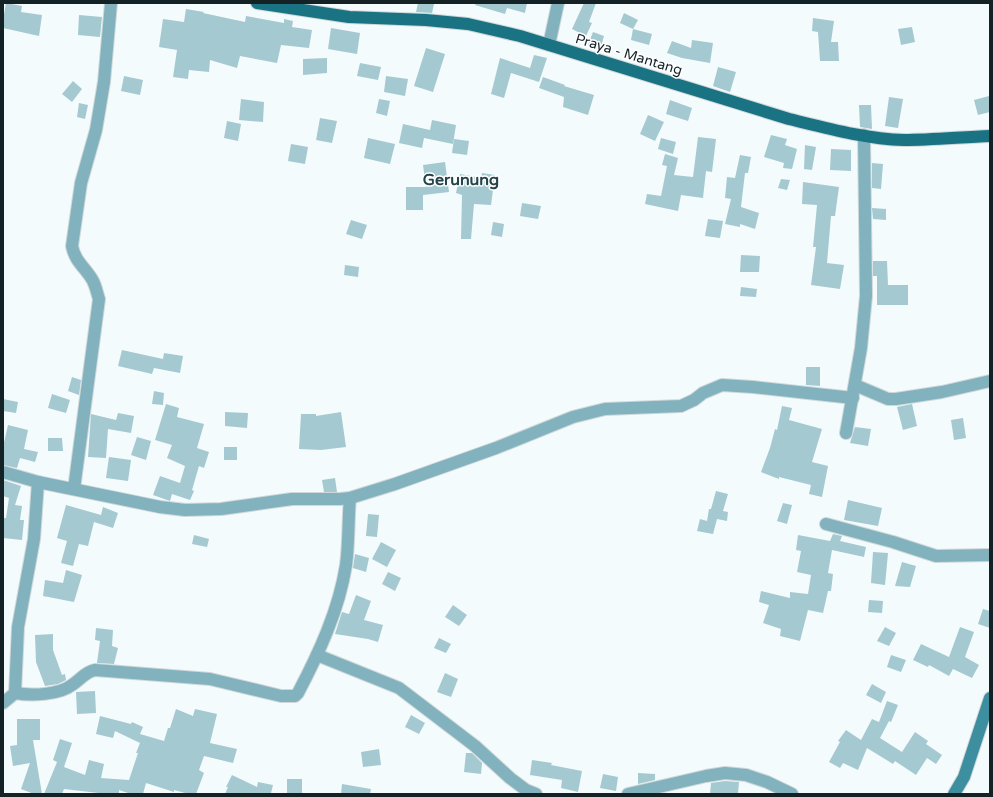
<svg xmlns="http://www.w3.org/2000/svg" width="993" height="797" viewBox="0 0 993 797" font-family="'Varela Round',sans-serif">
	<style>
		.building { fill: #a5c9d1 }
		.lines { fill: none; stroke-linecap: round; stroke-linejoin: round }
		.street-casing { stroke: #d0d8da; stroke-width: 14 }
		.secondary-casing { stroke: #d0d8da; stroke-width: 14 }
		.primary-casing { stroke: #d0d8da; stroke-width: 14 }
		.street { stroke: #81b2be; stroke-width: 12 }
		.secondary { stroke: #3d8fa0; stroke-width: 12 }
		.primary { stroke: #1a7383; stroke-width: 12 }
		.labels { text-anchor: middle; stroke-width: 3; stroke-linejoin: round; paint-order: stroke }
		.street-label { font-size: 14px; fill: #142125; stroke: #fff }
		.quarter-label { font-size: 16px; font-weight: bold; fill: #24444b; stroke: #fff }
	</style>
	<rect width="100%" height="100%" fill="#f4fbfd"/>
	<g class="building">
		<polygon points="6,3 22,6 21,12 42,15 39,36 3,28 3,20"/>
		<polygon points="418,3 434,4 432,13 416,12"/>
		<polygon points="476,3 527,3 525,13 507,8 505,14 475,5"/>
		<polygon points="584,3 596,3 589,22 592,23 586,36 572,29"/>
		<polygon points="186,9 204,12 203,13 245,22 246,16 284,23 284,19 293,21 292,27 312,30 309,48 281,45 277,63 240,56 237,68 210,60 209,72 189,70 188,79 173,77 177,50 159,47 163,19 184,22"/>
		<polygon points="624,13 638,20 633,29 620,23"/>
		<polygon points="79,15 102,17 100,37 78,35"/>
		<polygon points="813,18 834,21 831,42 838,42 839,61 820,61 818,32 812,31"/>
		<polygon points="912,27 915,42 901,45 898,29"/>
		<polygon points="331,28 360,33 357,54 328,49"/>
		<polygon points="633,29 652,34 649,45 631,40"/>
		<polygon points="593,32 604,36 600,50 588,45"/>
		<polygon points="692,40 713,43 710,63 682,58 667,53 672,41 691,48"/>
		<polygon points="426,48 445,54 433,92 414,86"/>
		<polygon points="534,55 547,58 539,82 511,73 504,98 491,94 500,58 530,68"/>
		<polygon points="327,58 327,73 303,75 303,59"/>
		<polygon points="360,63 381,67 378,80 357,76"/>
		<polygon points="718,67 736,72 730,92 713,86"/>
		<polygon points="124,76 143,80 140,95 121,91"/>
		<polygon points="386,76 408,79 405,96 384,92"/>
		<polygon points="543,77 565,85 564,86 594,95 588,115 563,107 564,97 539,88"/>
		<polygon points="73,81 82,89 72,102 62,94"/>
		<polygon points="989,96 990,112 978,115 974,100"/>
		<polygon points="889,97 903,99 898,128 885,126"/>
		<polygon points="241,99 264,102 263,122 239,120"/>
		<polygon points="379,99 390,101 387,116 376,113"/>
		<polygon points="670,100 692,108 688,121 666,114"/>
		<polygon points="79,103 88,105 85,119 77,117"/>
		<polygon points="859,105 871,105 872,129 860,127"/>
		<polygon points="648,115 664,122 655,141 640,134"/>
		<polygon points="320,118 337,121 332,143 316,140"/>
		<polygon points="432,120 456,125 453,144 424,138 422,148 399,143 403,124 430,130"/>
		<polygon points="227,121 241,124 238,141 224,138"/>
		<polygon points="771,135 787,139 785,145 797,149 792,169 783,168 784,163 764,157"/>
		<polygon points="698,137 716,139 712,172 706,171 703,198 681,195 678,211 645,204 647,194 661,196 667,166 662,165 665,154 678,158 674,175 693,177"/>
		<polygon points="368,138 395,144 390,164 364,158"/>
		<polygon points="661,138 676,142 673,154 658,149"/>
		<polygon points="454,139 469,141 467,155 452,153"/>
		<polygon points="291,144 308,147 305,164 288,161"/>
		<polygon points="805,145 816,147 812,170 804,169"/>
		<polygon points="831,149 851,150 851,171 830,170"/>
		<polygon points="740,155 751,157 748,173 745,173 741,207 759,213 755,229 740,224 740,227 725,224 731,199 725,198 727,177 735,178"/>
		<polygon points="445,162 449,192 423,195 423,210 406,210 406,187 426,187 423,165"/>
		<polygon points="872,163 883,164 881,189 872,188"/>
		<polygon points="482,173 495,175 491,205 474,204 471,239 461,239 462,195 456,193 460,174 481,178"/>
		<polygon points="781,179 790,180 787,190 778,188"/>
		<polygon points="803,182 839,187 835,216 831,216 827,263 844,265 840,289 811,285 816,247 813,247 817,205 802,204"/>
		<polygon points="522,203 541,206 538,219 520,216"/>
		<polygon points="872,208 886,209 886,220 873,219"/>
		<polygon points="708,219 723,221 720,238 705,236"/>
		<polygon points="351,220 367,225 362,239 346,234"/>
		<polygon points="493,222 504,224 502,237 491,235"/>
		<polygon points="741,255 760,256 759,272 740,272"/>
		<polygon points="873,261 887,261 888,285 908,285 908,305 877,305 877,276 873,276"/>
		<polygon points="345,265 359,267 358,277 344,275"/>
		<polygon points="741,287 757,289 756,297 740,296"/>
		<polygon points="122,350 163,359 164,353 183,356 180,373 154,368 152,374 118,366"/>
		<polygon points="806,367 820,367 820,386 806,385"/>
		<polygon points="72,377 81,380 79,395 68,391"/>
		<polygon points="154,391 164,393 163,405 152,404"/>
		<polygon points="52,394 70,400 66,413 48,408"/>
		<polygon points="3,399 18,402 16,413 3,411"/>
		<polygon points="166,404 179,408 177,417 204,424 197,448 209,452 204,468 199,466 192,490 194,491 190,500 172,494 170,501 153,495 160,476 180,483 185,466 167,458 172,445 155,440"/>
		<polygon points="912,404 917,426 903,430 897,407"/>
		<polygon points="782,406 792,408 789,420 822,429 812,462 828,466 822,497 809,494 811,485 779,477 779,479 761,472 770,448 775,429 777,430"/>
		<polygon points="225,412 248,413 247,428 225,426"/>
		<polygon points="341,412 346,447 321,450 299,449 301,414 316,414 316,416"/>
		<polygon points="118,413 134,416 131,433 108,429 106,458 88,457 91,414 116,420"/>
		<polygon points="963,418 966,438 954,440 951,420"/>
		<polygon points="8,425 28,430 24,449 38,452 35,462 20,458 17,468 3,465 3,447"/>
		<polygon points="855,427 871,429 868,446 850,443"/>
		<polygon points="137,437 151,441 146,460 131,455"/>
		<polygon points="48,438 62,438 63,451 48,451"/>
		<rect x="224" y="447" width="13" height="13"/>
		<polygon points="109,457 131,460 128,481 106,478"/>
		<polygon points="335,478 337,492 324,492 322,480"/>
		<polygon points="3,480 21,486 15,505 22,506 20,520 24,520 22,540 3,538 3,518 6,518 9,498 3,496"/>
		<polygon points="716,491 728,494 723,511 728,512 727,521 717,519 713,534 697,531 700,519 707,521 709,509 711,509"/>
		<polygon points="848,500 882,508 878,526 844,520"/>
		<polygon points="783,503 792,505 787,524 777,521"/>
		<polygon points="66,505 101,515 103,507 118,513 113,528 94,522 88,546 79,544 73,566 61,563 67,541 57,538"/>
		<polygon points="368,514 379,515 377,537 366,536"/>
		<polygon points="833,534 842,536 840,541 866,547 864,557 832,550 828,573 833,574 831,591 828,591 823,613 808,610 800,641 780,636 781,629 763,623 769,605 759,602 761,591 790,598 790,592 808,594 811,575 797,572 801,551 796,550 798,535 830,541"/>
		<polygon points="194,535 209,539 207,547 192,544"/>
		<polygon points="381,542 396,550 387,567 372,559"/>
		<polygon points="873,552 888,553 885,585 871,583"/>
		<polygon points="355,554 369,558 366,572 353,568"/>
		<polygon points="902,562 916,566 910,587 895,586"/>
		<polygon points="66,570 82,575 74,602 43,596 45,580 63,583"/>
		<polygon points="388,572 401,578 395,591 382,584"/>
		<polygon points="356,595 371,601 364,620 383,625 378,642 368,639 335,634 342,612 349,614"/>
		<polygon points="869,600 883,601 882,613 868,612"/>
		<polygon points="453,605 467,615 459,626 445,617"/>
		<polygon points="983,609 990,611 990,628 978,624"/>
		<polygon points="885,627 896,633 889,646 877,641"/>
		<polygon points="960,627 974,632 965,657 979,665 972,678 953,669 949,676 929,665 928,667 913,660 921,644 949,657"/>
		<polygon points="96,628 113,630 112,646 118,648 114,664 97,663 100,641 95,640"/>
		<polygon points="53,634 53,650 62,675 65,674 66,680 58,684 45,686 36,662 35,635"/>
		<polygon points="439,638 451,644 446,653 434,648"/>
		<polygon points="891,655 906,660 901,672 887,667"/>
		<polygon points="445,673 458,679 451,697 437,692"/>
		<polygon points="872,684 886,692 881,703 866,695"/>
		<polygon points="95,691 96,713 77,714 76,692"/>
		<polygon points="887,701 898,705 891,722 889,721 880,738 902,752 915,732 928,741 926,744 942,755 936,764 927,758 916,775 895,761 893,764 867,748 858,770 843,763 840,768 829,762 840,742 838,741 846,730 861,740 872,719 879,722"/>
		<polygon points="176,709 193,716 195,709 217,714 210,743 237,749 233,763 204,756 199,770 204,773 196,794 189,794 174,790 174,792 146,783 143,794 131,794 119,790 119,794 107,794 64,789 62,794 44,794 57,762 53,760 60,739 72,743 64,767 85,775 89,760 104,764 101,778 129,780 138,753 136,753 140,743 115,731 113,738 96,734 100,716 131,724 132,722 143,727 140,734 164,741 168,728 170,728"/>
		<polygon points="411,715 425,723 419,734 405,727"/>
		<polygon points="17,719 40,719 40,740 33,740 42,794 34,794 21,789 30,763 13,766 10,746 17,745"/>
		<polygon points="379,749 381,765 363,767 361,752"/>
		<polygon points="466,753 472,753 482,763 481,774 464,772"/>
		<polygon points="532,760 552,763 551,765 582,771 578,792 561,788 562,780 530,775"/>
		<polygon points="638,773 655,774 655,780 638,784"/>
		<polygon points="603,774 618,777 616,791 600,788"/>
		<polygon points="232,775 257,787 258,782 273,785 271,793 273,794 225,794 228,787 226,787"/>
		<rect x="287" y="779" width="15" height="15"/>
		<polygon points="725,781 739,782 738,794 710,794 711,783"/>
		<polygon points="342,784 371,789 370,794 341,794"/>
	</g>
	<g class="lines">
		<g class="street-casing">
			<g id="street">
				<polyline points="549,45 558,3"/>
				<polyline points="855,385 888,399 896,399 942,392 990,381"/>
				<polyline points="846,433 861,348 866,296 864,135"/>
				<polyline points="3,472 38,482 160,507 185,510 221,509 292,499 340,499 350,498 395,484 496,448 573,417 605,409 681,406 694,400 703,393 722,385 753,387 853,398"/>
				<path d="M74 489 99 299C97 293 96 287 93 281 86 268 75 262 72 246L81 183 96 130 104 82 111 3"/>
				<polyline points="826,524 893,542 936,556 990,555"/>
				<polyline points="317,655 399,688 475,746 510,778 526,790 536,794"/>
				<path d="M15 693C31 696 59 695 72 685 81 679 85 672 95 670L210 679 281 696H295L298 693C319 653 339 610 346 565 349 543 348 520 350 498"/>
				<polyline points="3,703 15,693 18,627 34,539 38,482"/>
				<polyline points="628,794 706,776 725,773 746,775 767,782 792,794"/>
			</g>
		</g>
		<g class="secondary-casing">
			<polyline id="secondary" points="954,794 964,777 990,698"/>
		</g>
		<g class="primary-casing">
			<path id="primary" d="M257 3 349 17 426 20 468 24 520 36 789 119C826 128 866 139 904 140 932 140 962 137 990 136"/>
		</g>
		<use href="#street" class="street"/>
		<use href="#secondary" class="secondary"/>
		<use href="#primary" class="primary"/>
	</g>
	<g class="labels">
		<g class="street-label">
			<text transform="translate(629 54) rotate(17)" y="5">Praya - Mantang</text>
		</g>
		<g class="quarter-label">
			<text x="461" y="185">Gerunung</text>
		</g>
	</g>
	<rect width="993" height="797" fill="none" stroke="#142125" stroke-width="8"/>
</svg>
